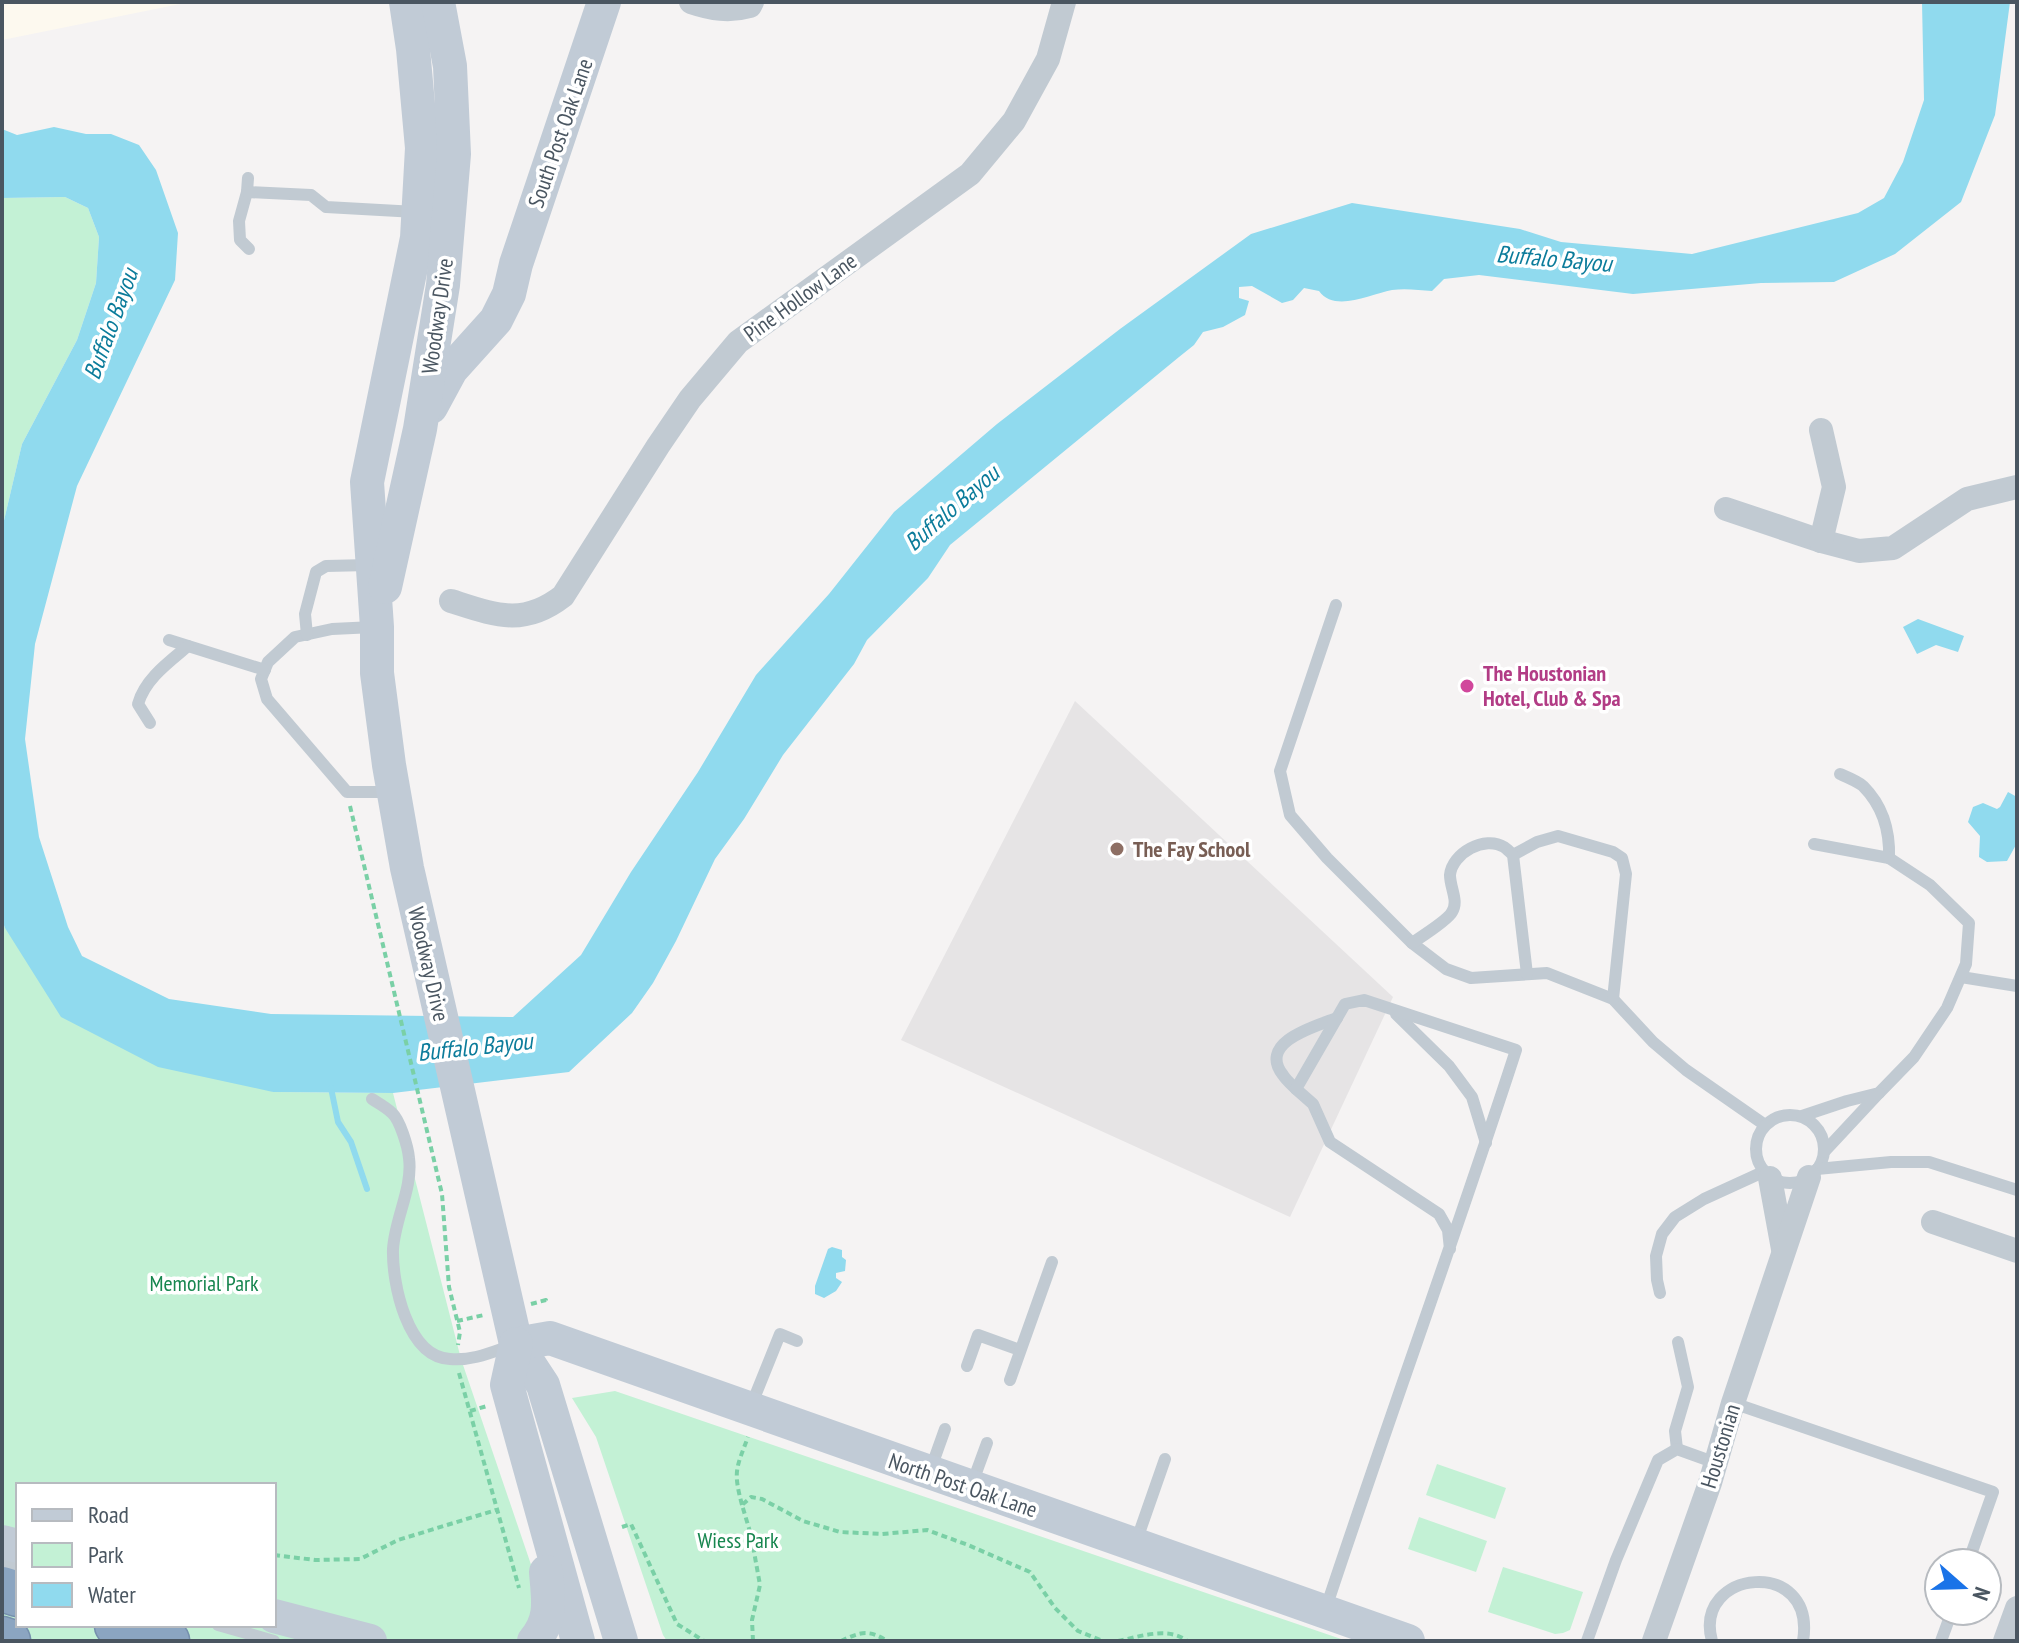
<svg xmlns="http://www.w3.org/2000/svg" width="2019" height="1643" viewBox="0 0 2019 1643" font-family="'PT Sans Narrow',sans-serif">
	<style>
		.commercial { fill: #fdf9ef }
		.education { fill: #e6e4e5 }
		.green { fill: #c3f1d5; fill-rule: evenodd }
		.water { fill: #90daee }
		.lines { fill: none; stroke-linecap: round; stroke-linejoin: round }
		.stream { stroke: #90daee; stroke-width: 6 }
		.highway-casing { stroke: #7690ad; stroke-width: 47 }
		.path { stroke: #7ad0a6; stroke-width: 4; stroke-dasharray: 6 4; stroke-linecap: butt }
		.lane { stroke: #c1cad2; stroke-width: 12 }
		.street { stroke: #c1cad2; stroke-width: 24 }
		.secondary { stroke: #c1cbd6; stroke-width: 34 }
		.highway { stroke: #8ba5c1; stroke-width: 44 }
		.hotel-dot { fill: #d1479c; stroke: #fff; stroke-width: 3 }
		.education-dot { fill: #8d6e63; stroke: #fff; stroke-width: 3 }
		.labels { text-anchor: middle; stroke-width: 7; stroke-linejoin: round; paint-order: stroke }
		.street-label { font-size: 22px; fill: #4a5661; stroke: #fff }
		.hotel-label { font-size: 22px; font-weight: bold; fill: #b23c85; stroke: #fff; text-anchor: start }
		.education-label { font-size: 22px; font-weight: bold; fill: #785e54; stroke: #fff; text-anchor: start }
		.park-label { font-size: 22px; fill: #17864f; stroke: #fff }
		.water-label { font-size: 24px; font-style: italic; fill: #0c7c9b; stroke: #fff }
	</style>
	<rect width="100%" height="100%" fill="#f5f3f3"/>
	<polygon class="commercial" points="2,2 190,2 2,40"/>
	<polygon class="education" points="1075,701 1393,997 1290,1217 901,1040"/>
	<g class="green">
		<polygon points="65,197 88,208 99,237 96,283 77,340 22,444 2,529 2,198"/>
		<path d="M2 920 5 928 273 1092 393 1093 461 1359 557 1641H2ZM18 1485H274V1625H18Z"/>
		<polygon points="615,1391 1347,1641 667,1641 663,1635 596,1437 572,1398"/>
		<polygon points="1437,1464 1506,1488 1495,1519 1426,1495"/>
		<polygon points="1419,1517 1487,1541 1476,1572 1408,1549"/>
		<polygon points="1503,1567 1583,1592 1570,1630 1563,1633 1555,1634 1488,1612"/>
	</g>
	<g class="water">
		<path d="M1922 2H2010L1995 115 1961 202 1895 254 1834 282 1761 283 1633 294 1479 275 1444 279 1432 291C1419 290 1405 288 1392 290 1370 294 1335 313 1319 291L1304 288 1293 300 1282 303 1252 286 1239 287V298L1249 301 1245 315 1223 327 1203 332 1194 345 1179 357 950 545 928 578 867 640 854 664 783 755 744 819 715 859 676 941 653 983 632 1013 569 1072 393 1093 273 1092 158 1067 61 1017 5 928 2 920V529L22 444 77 340 96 283 99 237 88 208 65 197 2 198V129L17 135 54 127 86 134H111L139 145 156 170 178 233 175 280 77 486 35 644 25 739 39 837 68 927 82 956 169 999 271 1014 513 1017 581 955 631 872 698 772 756 675 829 594 894 512 997 424 1120 329 1251 234 1352 203 1520 229 1561 242 1692 254 1858 213 1884 198 1903 162 1924 100Z"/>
		<polygon points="1918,619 1964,636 1958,652 1936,645 1917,654 1903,627"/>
		<polygon points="2008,792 2017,797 2017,843 2007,861 1987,862 1979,857 1980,836 1968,822 1973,807 1983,803 1997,809 2000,807"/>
		<polygon points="832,1247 842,1250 842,1257 846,1260 845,1271 836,1273 836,1278 842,1282 836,1291 824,1298 815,1294 815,1286 828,1249"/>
	</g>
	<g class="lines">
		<polyline class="stream" points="331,1088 338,1122 351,1142 367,1189"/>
		<g class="highway-casing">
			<g id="highway">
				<polyline points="2,1589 18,1594"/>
				<polyline points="117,1625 167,1641"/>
				<polyline points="2,1639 8,1641"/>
			</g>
		</g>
		<g class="path">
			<polyline points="350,806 442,1194 449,1287 460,1332 458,1345"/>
			<polyline points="531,1304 546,1300 546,1303"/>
			<polyline points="457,1321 484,1315"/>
			<polyline points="459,1373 519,1588"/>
			<polyline points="470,1411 487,1406"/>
			<path d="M742 1505C733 1471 736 1469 748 1437"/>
			<polyline points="622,1527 631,1524 677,1624 704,1641"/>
			<polyline points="274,1555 315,1560 360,1559 398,1540 496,1510"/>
			<polyline points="753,1641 752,1620 760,1585 751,1535 742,1505 751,1497 762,1499 803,1521 840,1532 882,1534 927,1530 968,1545 1030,1572 1055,1608 1078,1631 1103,1641"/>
			<path d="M841 1641C860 1632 869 1629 887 1641"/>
			<path d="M1118 1641C1138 1637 1169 1626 1187 1641"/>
		</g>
		<g class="lane">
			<polyline points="248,178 247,192 239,221 240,240 249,249"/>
			<polyline points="247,192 311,195 326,207 416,212"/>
			<polyline points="1336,605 1280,771 1290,815 1327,858 1412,943 1446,969 1471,978 1547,973 1613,999 1653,1042 1686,1070 1765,1125"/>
			<polyline points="374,627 332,629 295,637 268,662 261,679 267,699 347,792 390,792"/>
			<polyline points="307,635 305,614 316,572 326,566 369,565"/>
			<polyline points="169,640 265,670"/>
			<path d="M150 723 138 704C145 679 169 662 188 646"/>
			<path d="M1840 774C1847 777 1857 781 1863 786 1883 806 1890 831 1889 858"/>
			<polyline points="1513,855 1537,842 1558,836 1613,852 1622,858 1626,874 1613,999"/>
			<path d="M1412 943C1421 937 1448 920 1452 912 1459 901 1450 888 1450 875 1452 853 1485 835 1504 847 1507 849 1510 852 1513 855L1527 974"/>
			<polyline points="1961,977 2017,986"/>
			<polyline points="1396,1014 1449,1066 1472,1097 1486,1143"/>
			<path d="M1296 1089C1292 1085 1286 1080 1283 1075 1257 1042 1316 1026 1337 1018"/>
			<path d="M372 1099C378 1103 386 1107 392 1113 400 1120 408 1147 409 1158 413 1188 395 1218 393 1249 392 1283 407 1357 450 1359 471 1361 490 1353 510 1346"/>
			<circle cx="1790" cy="1149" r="34"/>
			<polyline points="1802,1116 1847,1101 1879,1093 1914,1057 1947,1008 1966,964 1969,923 1930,885 1889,858 1814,844"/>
			<polyline points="1824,1152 1879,1093"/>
			<polyline points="1817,1169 1891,1162 1929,1162 2017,1190"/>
			<polyline points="1660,1293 1657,1280 1656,1256 1662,1234 1675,1217 1704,1199 1763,1172"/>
			<polyline points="967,1366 978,1335 1020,1350"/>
			<polyline points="1010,1380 1052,1262"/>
			<polyline points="1733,1403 1993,1492 1968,1563"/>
			<polyline points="751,1406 780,1334 797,1341"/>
			<polyline points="1677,1449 1675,1431 1688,1387 1678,1342"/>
			<polyline points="930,1471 945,1429"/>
			<polyline points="972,1484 987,1443"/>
			<polyline points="1136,1542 1165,1459"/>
			<polyline points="2,1563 18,1568"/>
			<path d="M1325 1611C1387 1423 1455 1238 1516 1050L1364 1000 1345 1004 1296 1089 1313 1104 1330 1142 1439 1214 1448 1230 1450 1249"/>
			<polyline points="218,1625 274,1641"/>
			<polyline points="1587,1641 1616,1560 1658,1460 1677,1449 1716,1463"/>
			<path d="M1712 1641C1692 1569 1817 1556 1803 1641"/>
			<polyline points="1941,1641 1952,1611"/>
		</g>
		<g class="street">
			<path d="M691 2C712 9 729 12 750 6L752 2"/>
			<polyline points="1726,509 1821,541 1859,551 1893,548 1967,499 2017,487"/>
			<polyline points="1821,541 1834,487 1821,430"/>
			<path d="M451 601C495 615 523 627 563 596L658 446 690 399 738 342 970 174 1014 121 1048 59 1064 2"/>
			<polyline points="1770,1178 1783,1249"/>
			<polyline points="1933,1222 2017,1251"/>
			<polyline points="1654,1641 1710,1483 1733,1403 1809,1177"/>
			<polyline points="2005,1641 2017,1608"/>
		</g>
		<g class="secondary">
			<polyline points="406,2 413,49 422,148 417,238 367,482 377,627 377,673 389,765 407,868 516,1344 543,1385 621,1641"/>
			<polyline points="431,407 451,370 496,320 509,294 516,264 604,2"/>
			<polyline points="385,587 420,429 443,285 454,154 450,66 438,2"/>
			<polyline points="516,1344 550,1338 1408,1641"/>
			<polyline points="516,1344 507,1385 578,1641"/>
			<polyline points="2,1542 18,1546"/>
			<polyline points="274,1616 370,1641"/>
			<path d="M534 1641C553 1619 548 1599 546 1572"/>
		</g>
		<use href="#highway" class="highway"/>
	</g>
	<circle class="hotel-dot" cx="1467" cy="686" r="8"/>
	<circle class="education-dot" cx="1117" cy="849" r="8"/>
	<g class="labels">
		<g class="street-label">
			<text transform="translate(560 133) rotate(-71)" y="8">South Post Oak Lane</text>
			<text transform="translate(800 297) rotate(-36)" y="8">Pine Hollow Lane</text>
			<text transform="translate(437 316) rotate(-82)" y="8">Woodway Drive</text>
			<text transform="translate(429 964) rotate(77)" y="8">Woodway Drive</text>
			<text transform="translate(1720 1446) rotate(-73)" y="8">Houstonian</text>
			<text transform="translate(963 1485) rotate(19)" y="8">North Post Oak Lane</text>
		</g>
		<g class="hotel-label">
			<text x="1483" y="681">The Houstonian<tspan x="1483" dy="25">Hotel, Club &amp; Spa</tspan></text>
		</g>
		<g class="education-label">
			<text x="1133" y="857">The Fay School</text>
		</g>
		<g class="park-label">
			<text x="204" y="1291">Memorial Park</text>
			<text x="738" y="1548">Wiess Park</text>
		</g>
		<g class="water-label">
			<text transform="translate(1554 259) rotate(5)" y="8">Buffalo Bayou</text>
			<text transform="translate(111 324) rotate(-70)" y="8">Buffalo Bayou</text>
			<text transform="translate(952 508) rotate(-41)" y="8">Buffalo Bayou</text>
			<text transform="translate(475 1047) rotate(-6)" y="8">Buffalo Bayou</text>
		</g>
	</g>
	<rect width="2019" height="1643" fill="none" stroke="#4a5661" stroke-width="8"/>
	<rect x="16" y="1483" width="260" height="144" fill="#ffffff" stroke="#b7bbc0" stroke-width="2"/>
	<rect x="32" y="1509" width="40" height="12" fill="#c1cbd6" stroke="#b7bbc0" stroke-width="2"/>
	<text x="88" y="1523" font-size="24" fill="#4a5661">Road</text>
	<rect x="32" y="1543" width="40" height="24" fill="#c3f1d5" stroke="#b7bbc0" stroke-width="2"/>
	<text x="88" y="1563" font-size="24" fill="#4a5661">Park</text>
	<rect x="32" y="1583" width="40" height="24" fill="#90daee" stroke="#b7bbc0" stroke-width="2"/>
	<text x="88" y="1603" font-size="24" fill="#4a5661">Water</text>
	<g transform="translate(1963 1587) rotate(110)"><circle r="38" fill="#ffffff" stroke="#b7bbc0" stroke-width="2"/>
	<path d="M0-6L14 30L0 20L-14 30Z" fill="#1a73e8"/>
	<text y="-12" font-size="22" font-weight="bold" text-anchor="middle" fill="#4a5661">N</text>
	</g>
</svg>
